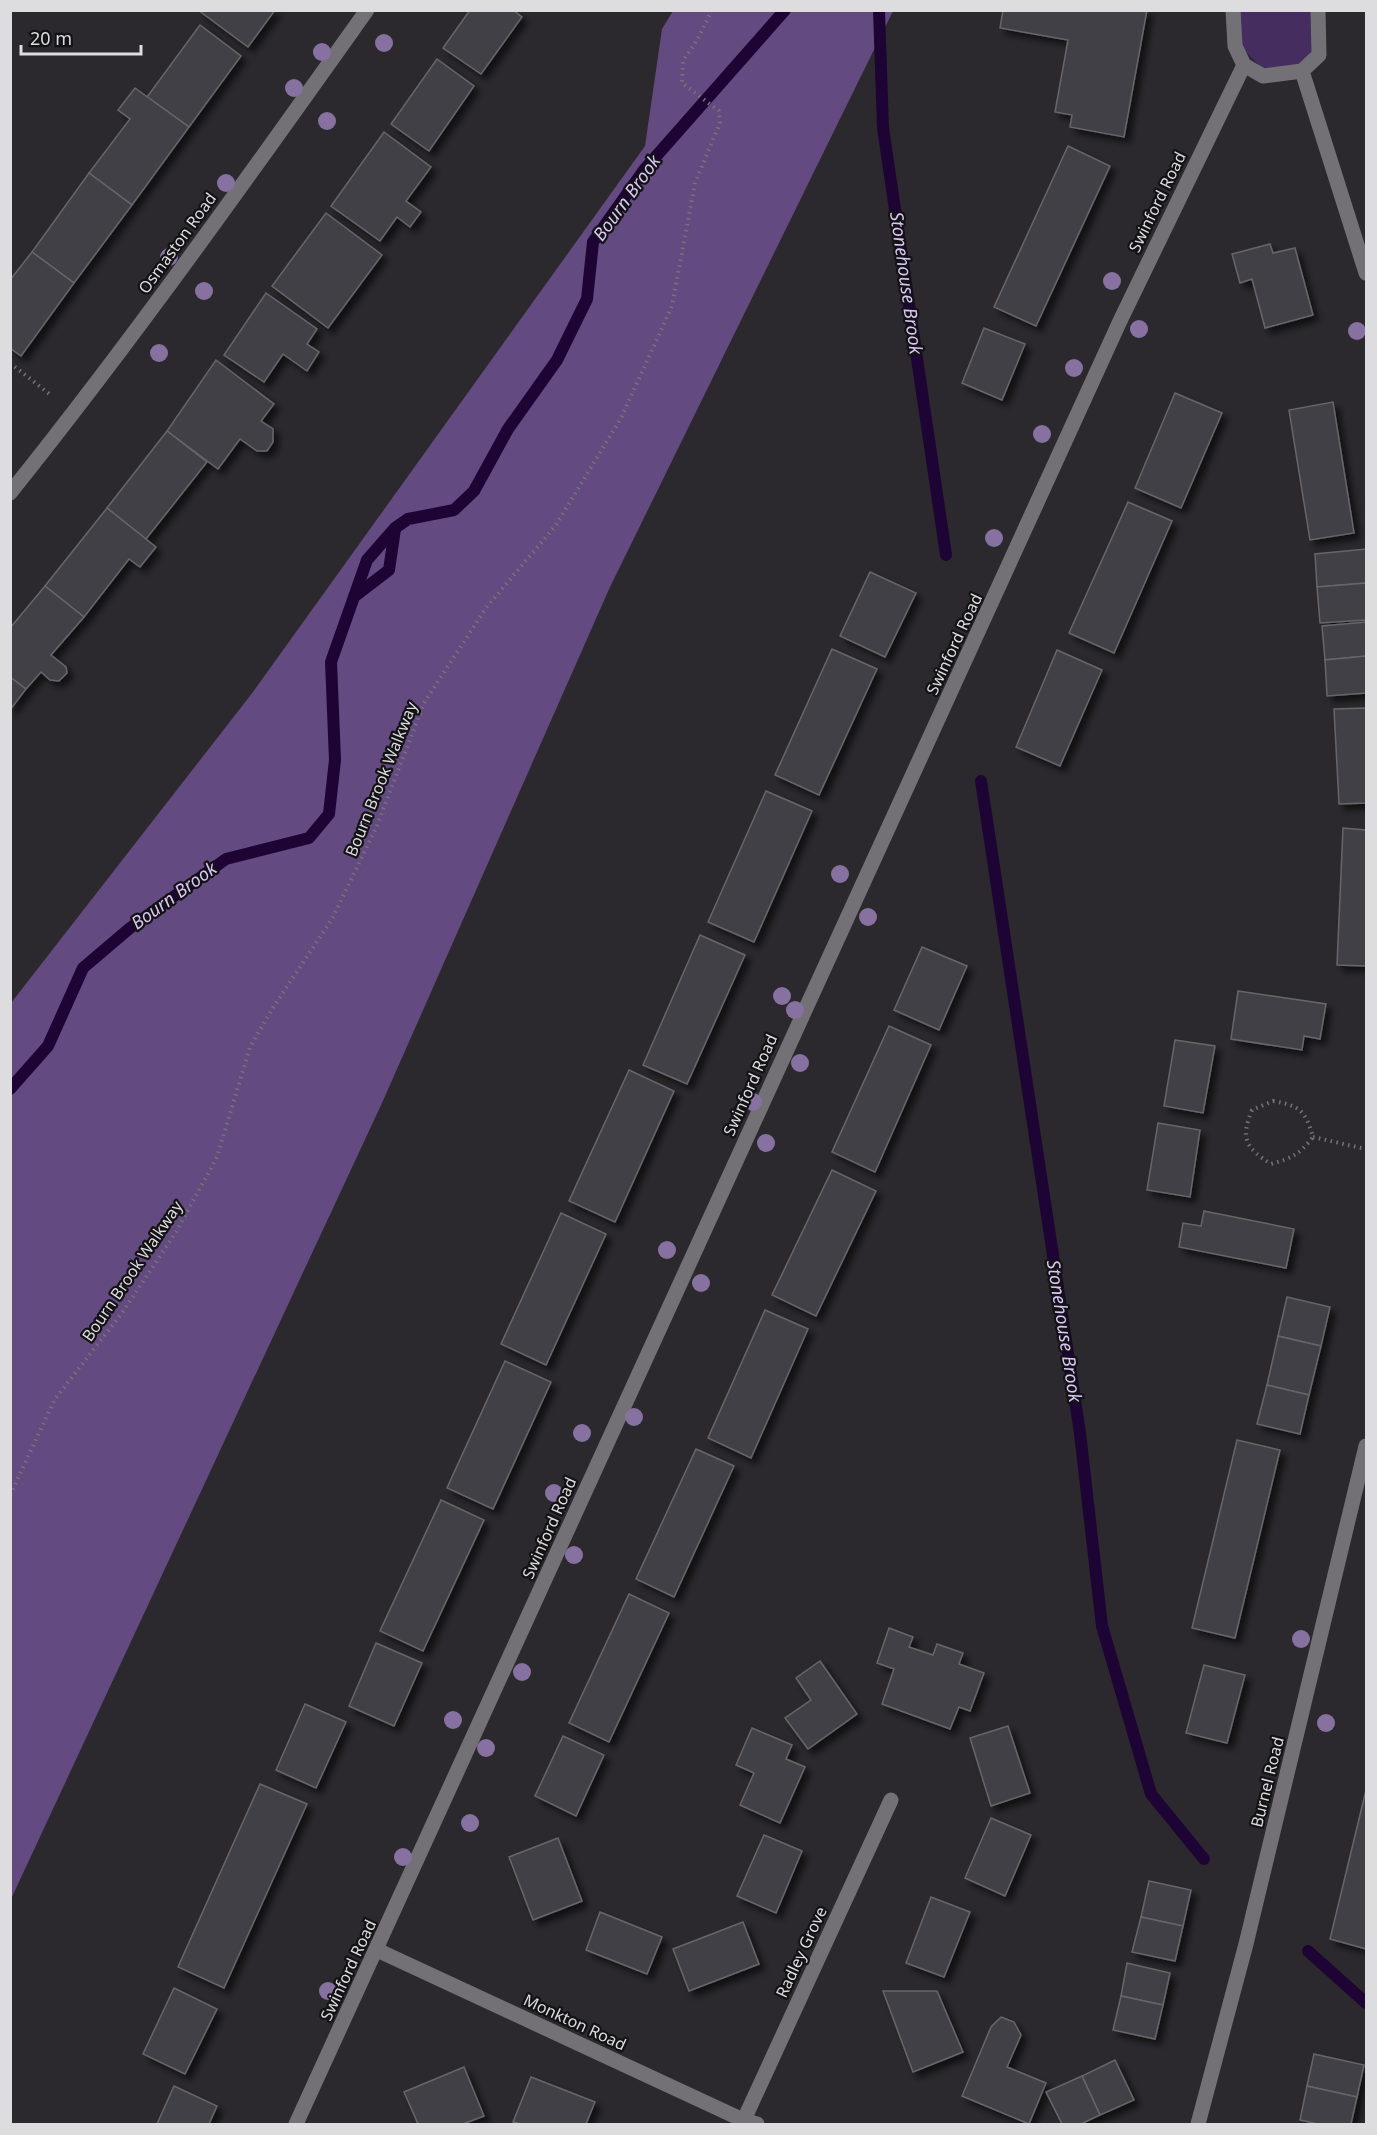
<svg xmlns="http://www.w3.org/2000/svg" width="1377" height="2135" viewBox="0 0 1377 2135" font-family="'Noto Sans',sans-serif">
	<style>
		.green { fill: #452d60 }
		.forest { fill: #634a81 }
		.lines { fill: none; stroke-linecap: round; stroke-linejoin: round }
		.stream { stroke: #1e0435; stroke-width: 12 }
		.building { fill: #434146; stroke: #67656a; stroke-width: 1.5; filter: url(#shadow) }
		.path { stroke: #757377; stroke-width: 4; stroke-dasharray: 1.5 4.5; stroke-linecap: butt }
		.street { stroke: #737176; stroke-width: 15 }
		.tree { fill: #8671a0 }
		.labels { text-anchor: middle; stroke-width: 4.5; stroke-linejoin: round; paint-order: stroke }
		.street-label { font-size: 16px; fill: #dddcdf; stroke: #131214 }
		.water-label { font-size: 18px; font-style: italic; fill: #dbc6f8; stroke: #131214 }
	</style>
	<defs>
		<filter id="shadow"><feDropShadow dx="5.5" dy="5.5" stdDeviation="3" flood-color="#0009"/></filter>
	</defs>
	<rect width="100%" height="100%" fill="#2b292d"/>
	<polygon class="green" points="1240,11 1313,11 1314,26 1311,55 1297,66 1262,68 1239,45"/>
	<polygon class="forest" points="673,11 893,11 610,587 382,1103 11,1899 11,1003 253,692 645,146 662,29"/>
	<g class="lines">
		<g class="stream">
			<polyline points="879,10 883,128 946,555"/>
			<polyline points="355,596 389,570 395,529"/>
			<polyline points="981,781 1080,1433 1102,1626 1151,1794 1204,1859"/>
			<polyline points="10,1089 48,1046 83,968 130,928 226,859 309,838 329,814 335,760 331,662 367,560 395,528 408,519 454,510 474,491 508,429 557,360 587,299 593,242 644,170 785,10"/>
			<polyline points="1308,1951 1366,2003"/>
		</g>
	</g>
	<g class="building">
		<polygon points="198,10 275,10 248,47"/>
		<polygon points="470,10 513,10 522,17 481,74 443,48"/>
		<polygon points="1003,10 1147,10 1124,137 1070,127 1072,115 1055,112 1068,40 1000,28"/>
		<polygon points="200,25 241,56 189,127 147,97"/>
		<polygon points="437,59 474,86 429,151 391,124"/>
		<polygon points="135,88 189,127 132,205 89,173 130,119 118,110"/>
		<polygon points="384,132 431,167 406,201 421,212 410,227 397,217 380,241 331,206"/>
		<polygon points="1068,146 1110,166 1036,326 994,307"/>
		<polygon points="89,173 132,205 74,283 32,252"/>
		<polygon points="326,213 382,255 328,328 272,286"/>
		<polygon points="1270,244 1273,253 1295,248 1313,315 1265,328 1252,279 1240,283 1232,254"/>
		<polygon points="32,252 74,283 21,356 10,348 10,280"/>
		<polygon points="266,293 317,329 307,344 319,352 307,371 283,354 264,382 224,355"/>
		<polygon points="984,328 1025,344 1002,400 962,383"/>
		<polygon points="216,360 274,404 261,421 273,429 273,442 267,451 257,451 240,439 218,469 167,431"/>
		<polygon points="1175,393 1222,413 1181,508 1135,488"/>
		<polygon points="1333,402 1354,533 1310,540 1289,410"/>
		<polygon points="167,431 207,462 146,539 107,508"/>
		<polygon points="1128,502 1172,521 1114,653 1069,633"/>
		<polygon points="107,508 156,547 140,567 129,559 84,617 45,586"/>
		<polygon points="1366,549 1366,583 1317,587 1315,554"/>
		<polygon points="870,572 916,593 885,657 840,636"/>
		<polygon points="1366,583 1366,620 1320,623 1317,587"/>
		<polygon points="45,586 84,617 51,655 66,667 67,673 59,681 50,680 41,672 26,689 10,677 10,628"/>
		<polygon points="1366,622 1366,656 1325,660 1322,626"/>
		<polygon points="832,649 877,669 819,795 775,775"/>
		<polygon points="1057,650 1102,670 1060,766 1016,747"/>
		<polygon points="1366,656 1366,693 1327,696 1325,660"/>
		<polygon points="10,677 26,689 10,710"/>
		<polygon points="1366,708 1366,803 1339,804 1334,709"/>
		<polygon points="766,791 812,811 754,942 708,922"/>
		<polygon points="1343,828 1366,830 1366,966 1337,965"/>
		<polygon points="700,935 745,955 687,1084 643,1065"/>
		<polygon points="922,947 967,966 939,1030 894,1010"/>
		<polygon points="1238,991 1326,1004 1320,1039 1304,1036 1302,1050 1231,1039"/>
		<polygon points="889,1026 931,1045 875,1172 832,1152"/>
		<polygon points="1175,1040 1215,1046 1203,1113 1164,1106"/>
		<polygon points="629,1070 674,1091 615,1222 569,1201"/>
		<polygon points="1158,1123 1200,1130 1190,1197 1147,1190"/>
		<polygon points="832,1170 876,1191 816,1316 772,1295"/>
		<polygon points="1204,1211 1294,1229 1286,1268 1179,1247 1183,1223 1201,1226"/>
		<polygon points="561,1213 606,1234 546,1365 501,1344"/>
		<polygon points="1287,1297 1330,1307 1321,1346 1278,1336"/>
		<polygon points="765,1310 808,1329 751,1458 708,1438"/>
		<polygon points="1278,1336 1321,1346 1309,1395 1267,1385"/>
		<polygon points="505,1361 551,1382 493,1509 447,1488"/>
		<polygon points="1267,1385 1309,1395 1300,1434 1257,1424"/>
		<polygon points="1237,1440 1280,1450 1235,1638 1192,1628"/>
		<polygon points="696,1449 734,1466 674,1597 636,1579"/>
		<polygon points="441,1500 484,1520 423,1651 380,1631"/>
		<polygon points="629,1594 669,1613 609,1742 569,1723"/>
		<polygon points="889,1628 913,1637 909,1647 933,1655 937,1644 963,1653 959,1664 984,1673 970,1711 959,1707 950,1729 882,1704 894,1669 877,1663"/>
		<polygon points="376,1643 422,1663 394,1726 349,1706"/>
		<polygon points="820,1661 857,1714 808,1749 785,1718 811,1700 796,1678"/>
		<polygon points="1204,1665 1245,1675 1227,1743 1186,1733"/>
		<polygon points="305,1704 346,1722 316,1788 276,1770"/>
		<polygon points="1008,1726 1030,1793 991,1806 970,1738"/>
		<polygon points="752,1728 792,1745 786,1759 805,1767 780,1823 740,1805 754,1773 736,1765"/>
		<polygon points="563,1736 604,1755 576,1816 535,1796"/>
		<polygon points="260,1784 307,1804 224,1988 178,1967"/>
		<polygon points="1366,1790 1366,1949 1330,1939"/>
		<polygon points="991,1818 1031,1835 1005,1896 965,1878"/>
		<polygon points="764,1835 802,1851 776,1913 737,1896"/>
		<polygon points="558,1838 582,1901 533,1920 509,1857"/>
		<polygon points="1149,1881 1191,1890 1183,1926 1141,1917"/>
		<polygon points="931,1897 970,1912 944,1977 906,1963"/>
		<polygon points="600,1912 662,1937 647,1974 586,1950"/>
		<polygon points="1141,1917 1183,1926 1175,1961 1132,1952"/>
		<polygon points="743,1922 759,1964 689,1991 673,1949"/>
		<polygon points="1127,1963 1170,1973 1163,2005 1121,1996"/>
		<polygon points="174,1988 217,2009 185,2074 143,2054"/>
		<polygon points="883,1991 937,1991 963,2052 913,2072"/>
		<polygon points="1121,1996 1163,2005 1155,2039 1113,2030"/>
		<polygon points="1001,2017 1014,2022 1021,2035 1007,2067 1046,2083 1029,2124 962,2096 991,2027"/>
		<polygon points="1314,2054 1364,2065 1357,2097 1307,2086"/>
		<polygon points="1115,2060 1134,2100 1100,2115 1082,2076"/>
		<polygon points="464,2067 484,2116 463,2124 418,2124 404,2092"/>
		<polygon points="1082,2076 1100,2115 1081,2124 1062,2124 1046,2092"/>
		<polygon points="531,2077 595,2102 586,2124 521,2124 513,2122"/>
		<polygon points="174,2086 217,2106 209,2124 157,2124"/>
		<polygon points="1307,2086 1357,2097 1351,2124 1318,2124 1300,2120"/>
	</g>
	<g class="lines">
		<g class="path">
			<polyline points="10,363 52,396"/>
			<path d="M1273 1101C1300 1106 1305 1110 1313 1137 1300 1154 1292 1158 1271 1164 1246 1148 1240 1139 1252 1110Z"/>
			<polyline points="1313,1137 1366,1149"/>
			<polyline points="10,1495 55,1399 122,1313 176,1232 217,1157 250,1047 274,1006 332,919 376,828 424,703 486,608 556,525 621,418 672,306 695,183 720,123 719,111 682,83 683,61 697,40 712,10"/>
		</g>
		<g class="street">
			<polyline points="1233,10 1235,46 1244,65 1263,76 1302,71 1319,55 1318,10"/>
			<polyline points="1302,71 1366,273"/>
			<path d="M10 493C135 337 251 173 367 10"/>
			<polyline points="377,1950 743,2120 757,2124"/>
			<polyline points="296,2124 1120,321 1244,65"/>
			<polyline points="742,2124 891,1800"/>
			<polyline points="1198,2124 1246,1944 1366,1446"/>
		</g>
	</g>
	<g class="tree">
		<circle cx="384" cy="43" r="9"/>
		<circle cx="322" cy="52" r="9"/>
		<circle cx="294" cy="88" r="9"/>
		<circle cx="327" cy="121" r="9"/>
		<circle cx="226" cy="183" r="9"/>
		<circle cx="169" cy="257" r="9"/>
		<circle cx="1112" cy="281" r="9"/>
		<circle cx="204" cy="291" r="9"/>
		<circle cx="1139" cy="329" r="9"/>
		<circle cx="1357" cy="331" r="9"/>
		<circle cx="159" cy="353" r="9"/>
		<circle cx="1074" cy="368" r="9"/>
		<circle cx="1042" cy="434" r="9"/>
		<circle cx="994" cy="538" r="9"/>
		<circle cx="840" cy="874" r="9"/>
		<circle cx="868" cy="917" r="9"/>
		<circle cx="782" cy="996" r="9"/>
		<circle cx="795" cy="1010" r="9"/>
		<circle cx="800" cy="1063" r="9"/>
		<circle cx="753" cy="1102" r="9"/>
		<circle cx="766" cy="1143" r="9"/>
		<circle cx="667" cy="1250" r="9"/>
		<circle cx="701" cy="1283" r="9"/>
		<circle cx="634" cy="1417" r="9"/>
		<circle cx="582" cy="1433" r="9"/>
		<circle cx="554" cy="1493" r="9"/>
		<circle cx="574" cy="1555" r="9"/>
		<circle cx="1301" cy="1639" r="9"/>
		<circle cx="522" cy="1672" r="9"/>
		<circle cx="453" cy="1720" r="9"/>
		<circle cx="1326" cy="1723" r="9"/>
		<circle cx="486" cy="1748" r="9"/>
		<circle cx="470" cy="1823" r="9"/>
		<circle cx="403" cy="1857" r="9"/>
		<circle cx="328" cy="1991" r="9"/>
	</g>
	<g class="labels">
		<g class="street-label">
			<text transform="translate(1157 202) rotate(-64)" y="6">Swinford Road</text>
			<text transform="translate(177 243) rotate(-54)" y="6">Osmaston Road</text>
			<text transform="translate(954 644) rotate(-65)" y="6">Swinford Road</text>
			<text transform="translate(381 779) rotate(-68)" y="6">Bourn Brook Walkway</text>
			<text transform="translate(750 1085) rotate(-66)" y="6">Swinford Road</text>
			<text transform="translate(132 1271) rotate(-56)" y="6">Bourn Brook Walkway</text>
			<text transform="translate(549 1528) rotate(-66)" y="6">Swinford Road</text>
			<text transform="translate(1267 1782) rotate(-76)" y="6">Burnel Road</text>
			<text transform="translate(801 1952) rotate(-65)" y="6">Radley Grove</text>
			<text transform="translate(348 1970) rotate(-65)" y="6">Swinford Road</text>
			<text transform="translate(575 2022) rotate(25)" y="6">Monkton Road</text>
		</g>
		<g class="water-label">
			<text transform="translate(627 198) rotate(-54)" y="6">Bourn Brook</text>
			<text transform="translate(906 283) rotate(82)" y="6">Stonehouse Brook</text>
			<text transform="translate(174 896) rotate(-36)" y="6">Bourn Brook</text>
			<text transform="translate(1064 1331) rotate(81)" y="6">Stonehouse Brook</text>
		</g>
	</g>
	<rect width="1377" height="2135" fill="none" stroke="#dddcdf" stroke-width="24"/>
	<path d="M21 45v9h120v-9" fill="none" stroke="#dddcdf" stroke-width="3"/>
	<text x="30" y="45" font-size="18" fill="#dddcdf" stroke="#131214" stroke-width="4.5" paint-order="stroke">20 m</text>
</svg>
